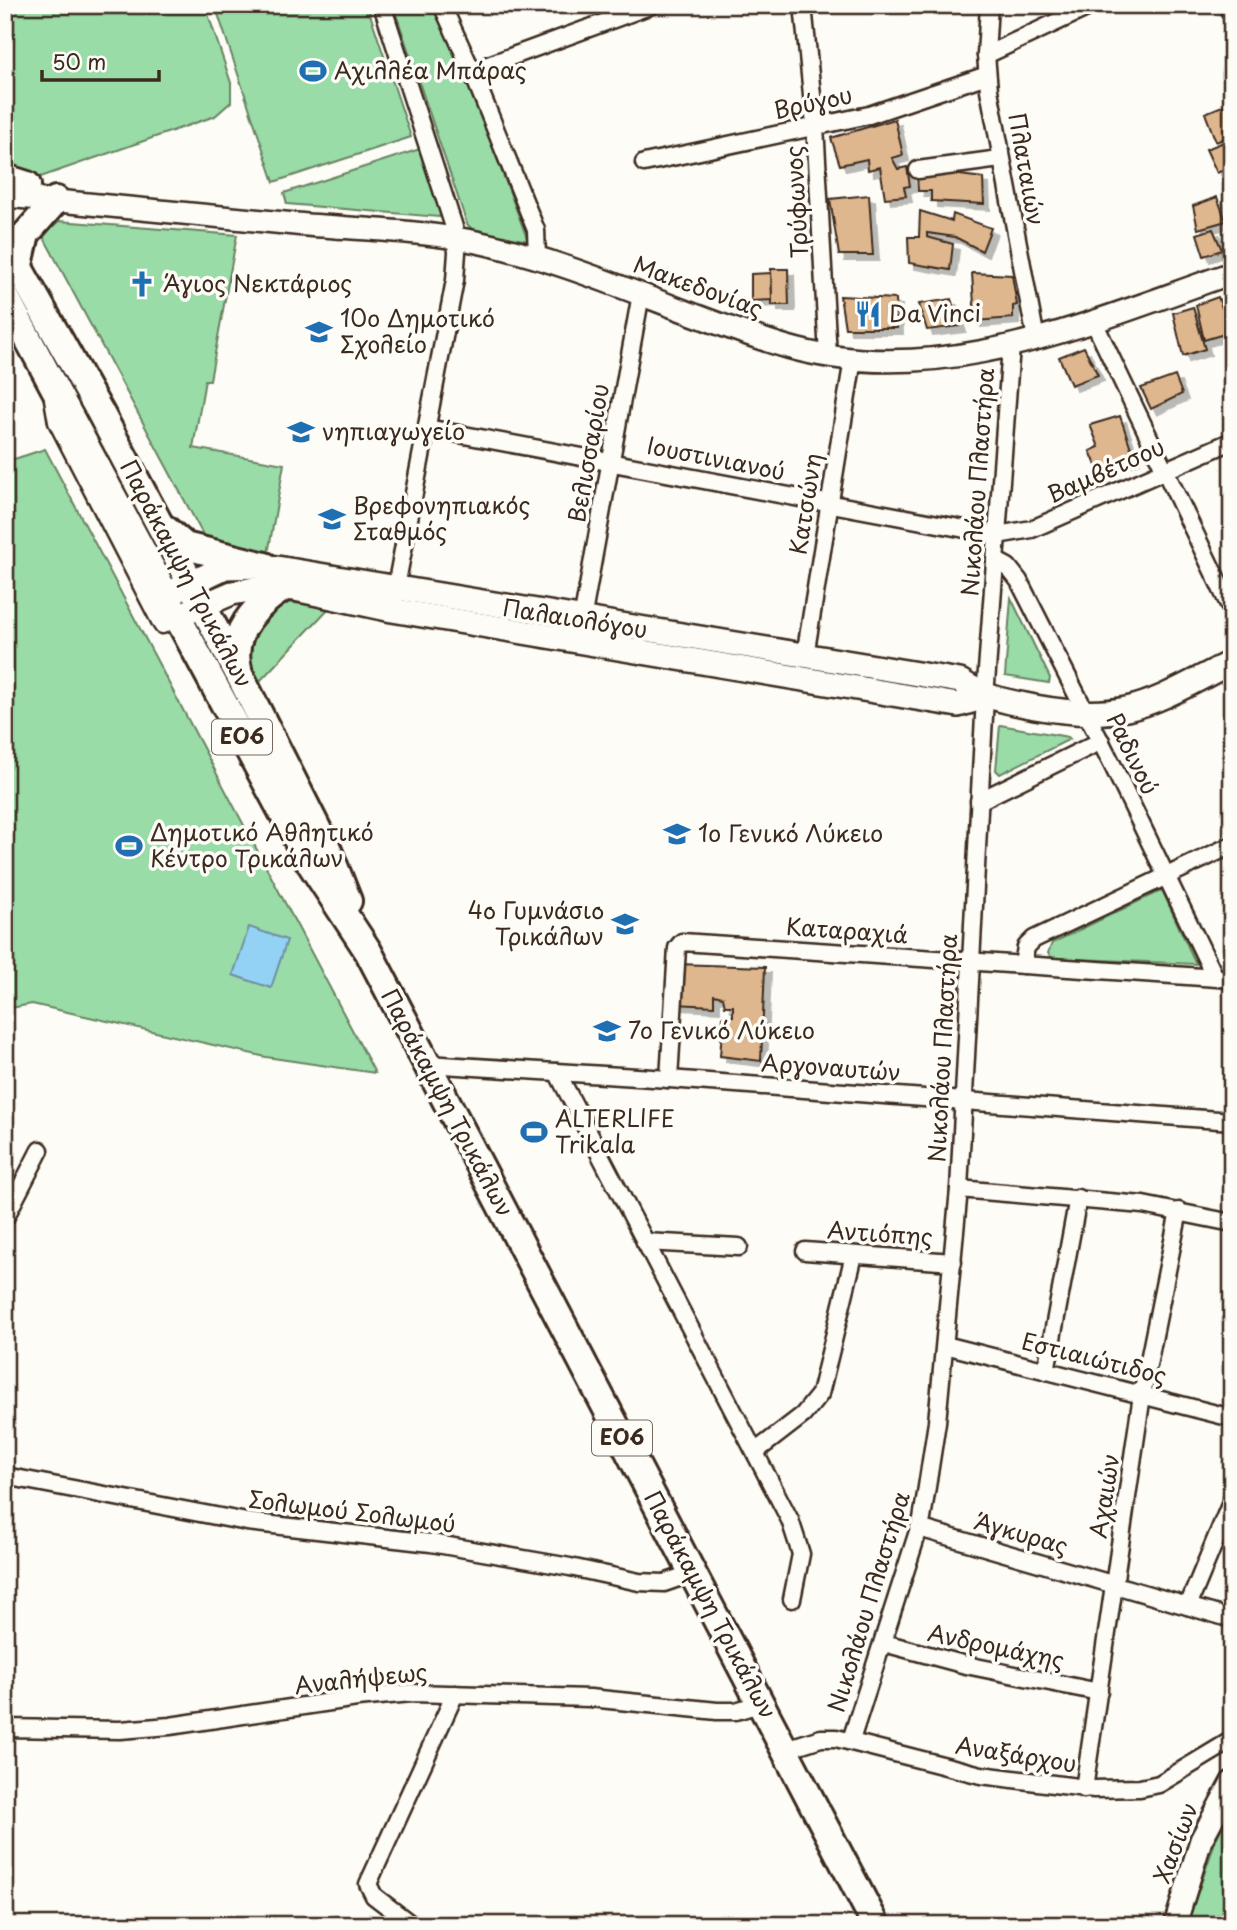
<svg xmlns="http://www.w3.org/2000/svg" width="1237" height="1930" viewBox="0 0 1237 1930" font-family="'Playpen Sans',sans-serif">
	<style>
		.green { fill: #99dca7; stroke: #6a8362; stroke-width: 2 }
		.water { fill: #93d2f5; stroke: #708f9f; stroke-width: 2 }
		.building { fill: #dfb78f; stroke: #3b2a1e; stroke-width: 2; filter: url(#shadow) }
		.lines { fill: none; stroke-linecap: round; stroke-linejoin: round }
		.minor-casing { stroke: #3b2a1e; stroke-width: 21 }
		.tertiary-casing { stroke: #3b2a1e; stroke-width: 26 }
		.secondary-casing { stroke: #3b2a1e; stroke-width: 28 }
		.primary-casing { stroke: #3b2a1e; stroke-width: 32 }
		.minor { stroke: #fdfcf7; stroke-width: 16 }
		.tertiary { stroke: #fdfcf7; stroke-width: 21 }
		.secondary { stroke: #fdfcf7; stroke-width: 23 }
		.primary { stroke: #fdfcf7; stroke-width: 26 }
		.labels { text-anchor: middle; stroke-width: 7; stroke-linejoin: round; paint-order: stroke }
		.shield { fill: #fdfcf7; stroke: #75695f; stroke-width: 2 }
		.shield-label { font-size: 21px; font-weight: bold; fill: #3b2a1e }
		.poi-label { font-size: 23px; fill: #3b2a1e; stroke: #fdfcf7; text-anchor: start }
		.street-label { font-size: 23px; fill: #3b2a1e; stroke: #fdfcf7 }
	</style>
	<defs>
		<filter id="shadow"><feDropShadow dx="6" dy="6" stdDeviation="0" flood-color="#0004"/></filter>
	</defs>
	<rect width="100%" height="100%" fill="#fdfcf7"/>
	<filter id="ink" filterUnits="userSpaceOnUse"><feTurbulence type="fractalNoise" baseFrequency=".0143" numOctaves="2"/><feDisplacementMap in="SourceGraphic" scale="14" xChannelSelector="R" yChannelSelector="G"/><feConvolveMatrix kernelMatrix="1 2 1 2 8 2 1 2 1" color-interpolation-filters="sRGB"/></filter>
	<g filter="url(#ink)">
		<g class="green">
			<polygon points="5,5 205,5 231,83 231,102 215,116 35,179 5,172"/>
			<polygon points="215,5 367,5 411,137 274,182"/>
			<polygon points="393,5 434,5 463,68 528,241 473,230 467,224"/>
			<polygon points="420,149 441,212 439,217 287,204 284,193"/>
			<polygon points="59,221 237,235 210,380 205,380 193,448 284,464 268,554 209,546 42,234"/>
			<polygon points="45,449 375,1073 266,1057 32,1004 5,1009 5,462"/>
			<polygon points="1011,598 1050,678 1049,683 1005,676"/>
			<polygon points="283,602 330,607 260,681 250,662 247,637"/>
			<polygon points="1000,725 1068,737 1070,739 1000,774 996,770"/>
			<polygon points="1162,890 1196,964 1052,958 1048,953 1052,943"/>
			<polygon points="1232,1808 1232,1925 1187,1925 1216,1839"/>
		</g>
		<polygon class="water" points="249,927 287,940 271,988 233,975"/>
		<g class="building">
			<polygon points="1232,102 1232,135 1216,142 1205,113"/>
			<polygon points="895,119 903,155 892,158 898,169 907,167 910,186 904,187 906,196 885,198 880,167 868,170 867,159 840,165 831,138"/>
			<polygon points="1232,139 1232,166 1217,173 1206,149"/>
			<polygon points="936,172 983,178 984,204 931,201 931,191 918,191 917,176"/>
			<polygon points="869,195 873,255 839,255 830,199"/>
			<polygon points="1217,197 1226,221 1198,229 1193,206"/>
			<polygon points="920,211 952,221 953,214 991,228 982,251 955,237 927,233 927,237 953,244 950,270 909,263 908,237 919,237"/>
			<polygon points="1213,229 1222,250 1204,256 1197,234"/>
			<polygon points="771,269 788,269 789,305 772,305"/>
			<polygon points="771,273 772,300 751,301 751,274"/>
			<polygon points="972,273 1012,275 1017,305 1013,306 1013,318 975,321"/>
			<polygon points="840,296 896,299 897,328 845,328"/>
			<polygon points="1218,297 1231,332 1204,340 1196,305"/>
			<polygon points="951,299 960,326 927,330 919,304"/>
			<polygon points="1193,307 1205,349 1183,356 1173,313"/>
			<polygon points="1084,347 1098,375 1071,385 1059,357"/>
			<polygon points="1175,376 1182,394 1151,409 1141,388"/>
			<polygon points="1120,416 1134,457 1098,470 1090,451 1099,447 1090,425"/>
			<polygon points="677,964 765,967 761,1061 720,1056 723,1017 733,1016 733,1006 725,1006 723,997 714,995 714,1006 675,1004"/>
		</g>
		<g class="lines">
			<g class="minor-casing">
				<g id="minor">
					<polyline points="382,5 454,227 457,252 455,280 394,597"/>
					<polyline points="442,5 472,71 536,230 537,257"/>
					<polyline points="803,5 815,125 828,356"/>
					<polyline points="989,5 986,55 989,90 1036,339"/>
					<polyline points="1227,5 1232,16"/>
					<polyline points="986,55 1093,5"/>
					<polyline points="472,71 652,5"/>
					<polyline points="644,163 869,115 987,75"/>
					<polyline points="918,170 1000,159"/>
					<polyline points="1093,320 1232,611"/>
					<polyline points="53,399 57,422 162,625 178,617"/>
					<polyline points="427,428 997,535 1032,529 1232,441"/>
					<polyline points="995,560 1008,567 1019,581 1113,766 1215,977"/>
					<polyline points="582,620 641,294"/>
					<polyline points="805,656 853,359"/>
					<polyline points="979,801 1101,741"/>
					<polyline points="1023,965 1026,947 1034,939 1232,845"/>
					<polyline points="427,1064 669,1079 1232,1121"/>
					<polyline points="557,1072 790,1520 801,1554 792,1599"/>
					<polyline points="669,1079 677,948 682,942 1232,979"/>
					<polyline points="959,1189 1143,1205 1232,1223"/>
					<polyline points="5,1218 40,1150"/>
					<polyline points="645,1242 739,1247"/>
					<polyline points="805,1251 953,1262"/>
					<polyline points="945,1345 1232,1418"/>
					<polyline points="1046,1371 1078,1198"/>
					<polyline points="755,1452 803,1415 820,1394 854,1255"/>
					<polyline points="5,1476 247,1522 431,1543 570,1567 639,1582 664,1583 693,1573"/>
					<polyline points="919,1528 1232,1619"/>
					<polyline points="1188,1606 1232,1500"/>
					<polyline points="884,1643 966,1665 1099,1692"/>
					<polyline points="5,1728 120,1730 170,1726 357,1698 412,1693 590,1698 717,1711 736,1711 762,1703"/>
					<polyline points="851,1740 922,1519 937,1422 959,1189 985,697 1011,346"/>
					<polyline points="786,1749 821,1738 836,1738 981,1775 1094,1789 1140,1788 1159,1784 1232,1740"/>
					<polyline points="1084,1789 1142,1395 1179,1211"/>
					<polyline points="412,1925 374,1896 368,1884 455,1694"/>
				</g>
			</g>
			<g class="tertiary-casing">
				<g id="tertiary">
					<path d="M5 196C102 205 199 215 295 224 354 229 414 230 472 241 580 263 678 314 784 346 937 392 1089 322 1232 273"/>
					<polyline points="1175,1925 1201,1840 1232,1782"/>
				</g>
			</g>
			<g class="secondary-casing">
				<g id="secondary">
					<path d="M166 595 225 567 265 566 960 681C986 698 1004 701 1035 707 1128 724 1152 702 1232 662"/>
					<polyline points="188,612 232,593 267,587 295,589 392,610 958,705 985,697"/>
				</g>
			</g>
			<g class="primary-casing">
				<g id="primary">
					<polyline points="5,178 27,185"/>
					<polyline points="5,243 100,412 241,678 327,848 348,901"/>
					<polyline points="18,269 26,234 56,200"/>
					<polyline points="5,296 307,858 368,951 876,1925"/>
					<polyline points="164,528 185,546 265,566"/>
					<path d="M238 669C229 633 255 606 283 588"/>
				</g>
			</g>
			<use href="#minor" class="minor"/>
			<use href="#tertiary" class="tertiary"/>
			<use href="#secondary" class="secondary"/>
			<use href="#primary" class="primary"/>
		</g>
	</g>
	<defs>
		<g id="stadium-bare" transform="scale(2.1)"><path d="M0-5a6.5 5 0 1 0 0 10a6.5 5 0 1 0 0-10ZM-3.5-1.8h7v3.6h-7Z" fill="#1f6fb2" stroke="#fdfcf7" stroke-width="2.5" paint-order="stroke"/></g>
		<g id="church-bare" transform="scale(2.1)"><path d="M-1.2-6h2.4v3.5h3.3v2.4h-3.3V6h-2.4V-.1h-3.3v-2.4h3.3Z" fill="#1f6fb2" stroke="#fdfcf7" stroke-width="2.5" paint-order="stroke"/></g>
		<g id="restaurant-bare" transform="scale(2.1)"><path d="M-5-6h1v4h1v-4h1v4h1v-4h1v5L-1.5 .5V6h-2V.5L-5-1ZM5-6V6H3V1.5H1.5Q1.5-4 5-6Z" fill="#1f6fb2" stroke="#fdfcf7" stroke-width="2.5" paint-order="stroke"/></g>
		<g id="school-bare" transform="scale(2.1)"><path d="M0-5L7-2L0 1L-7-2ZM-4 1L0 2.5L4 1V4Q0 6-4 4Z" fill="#1f6fb2" stroke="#fdfcf7" stroke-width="2.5" paint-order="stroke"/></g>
	</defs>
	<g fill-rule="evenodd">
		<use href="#stadium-bare" x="313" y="71"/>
		<use href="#church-bare" x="142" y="284"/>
		<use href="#restaurant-bare" x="868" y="314"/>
		<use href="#school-bare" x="319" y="332"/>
		<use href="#school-bare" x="301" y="432"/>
		<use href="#school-bare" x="332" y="519"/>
		<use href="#school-bare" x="677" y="834"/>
		<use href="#stadium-bare" x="129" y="846"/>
		<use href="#school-bare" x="625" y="924"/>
		<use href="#school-bare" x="607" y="1031"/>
		<use href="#stadium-bare" x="534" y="1132"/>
	</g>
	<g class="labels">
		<g class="shield">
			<rect x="212" y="719.5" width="60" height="35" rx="5"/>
			<rect x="592" y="1420.5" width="60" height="35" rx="5"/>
		</g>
		<g class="shield-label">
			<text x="242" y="744">ΕΟ6</text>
			<text x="622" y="1445">ΕΟ6</text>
		</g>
		<g class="poi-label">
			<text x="334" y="79">Αχιλλέα Μπάρας</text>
			<text x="163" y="292">Άγιος Νεκτάριος</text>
			<text x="889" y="322">Da Vinci</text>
			<text x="340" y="327">10ο Δημοτικό<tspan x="340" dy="26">Σχολείο</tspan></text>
			<text x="322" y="440">νηπιαγωγείο</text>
			<text x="353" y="514">Βρεφονηπιακός<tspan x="353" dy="26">Σταθμός</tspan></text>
			<text x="150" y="841">Δημοτικό Αθλητικό<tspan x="150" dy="26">Κέντρο Τρικάλων</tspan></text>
			<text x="698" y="842">1ο Γενικό Λύκειο</text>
			<text x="604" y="919" text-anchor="end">4ο Γυμνάσιο<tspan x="604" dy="26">Τρικάλων</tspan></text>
			<text x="628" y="1039">7ο Γενικό Λύκειο</text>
			<text x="555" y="1127">ALTERLIFE<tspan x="555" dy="26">Trikala</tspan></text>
		</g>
		<g class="street-label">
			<text transform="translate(813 103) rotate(-12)" y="8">Βρύγου</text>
			<text transform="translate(1026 169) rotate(80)" y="8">Πλαταιών</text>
			<text transform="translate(797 202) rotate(-93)" y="8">Τρύφωνος</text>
			<text transform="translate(698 287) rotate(20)" y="8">Μακεδονίας</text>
			<text transform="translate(589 453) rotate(-80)" y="8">Βελισσαρίου</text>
			<text transform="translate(716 459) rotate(11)" y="8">Ιουστινιανού</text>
			<text transform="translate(1106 471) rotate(-24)" y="8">Βαμβέτσου</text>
			<text transform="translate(978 482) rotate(-86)" y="8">Νικολάου Πλαστήρα</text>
			<text transform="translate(806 504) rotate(-81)" y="8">Κατσώνη</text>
			<text transform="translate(186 574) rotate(62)" y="8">Παράκαμψη Τρικάλων</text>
			<text transform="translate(575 619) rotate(9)" y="8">Παλαιολόγου</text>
			<text transform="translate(1132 754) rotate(64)" y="8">Ραδινού</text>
			<text transform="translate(847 931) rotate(4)" y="8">Καταραχιά</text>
			<text transform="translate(943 1048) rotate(-87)" y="8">Νικολάου Πλαστήρα</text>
			<text transform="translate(831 1068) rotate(4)" y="8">Αργοναυτών</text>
			<text transform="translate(447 1103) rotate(62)" y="8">Παράκαμψη Τρικάλων</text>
			<text transform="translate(880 1234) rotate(4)" y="8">Αντιόπης</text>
			<text transform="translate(1094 1359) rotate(14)" y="8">Εστιαιώτιδος</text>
			<text transform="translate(1105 1496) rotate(-81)" y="8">Αχαιών</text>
			<text transform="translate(352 1512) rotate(7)" y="8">Σολωμού Σολωμού</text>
			<text transform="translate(1021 1534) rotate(16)" y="8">Άγκυρας</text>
			<text transform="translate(869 1602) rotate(-73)" y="8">Νικολάου Πλαστήρα</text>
			<text transform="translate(710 1605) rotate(62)" y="8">Παράκαμψη Τρικάλων</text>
			<text transform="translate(996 1647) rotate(12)" y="8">Ανδρομάχης</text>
			<text transform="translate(361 1679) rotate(-6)" y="8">Αναλήψεως</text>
			<text transform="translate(1016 1755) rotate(9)" y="8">Αναξάρχου</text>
			<text transform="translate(1176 1843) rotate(-69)" y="8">Χασίων</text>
		</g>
	</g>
	<rect width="1237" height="1930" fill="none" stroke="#fdfcf7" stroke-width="28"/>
	<rect x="14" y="14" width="1209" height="1902" fill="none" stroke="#3b2a1e" stroke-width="2.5" filter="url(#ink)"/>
	<path d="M42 70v10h117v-10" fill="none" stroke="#3b2a1e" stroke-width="3.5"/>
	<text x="52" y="70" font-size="21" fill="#3b2a1e" stroke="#fdfcf7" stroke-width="5" paint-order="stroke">50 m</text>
</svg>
